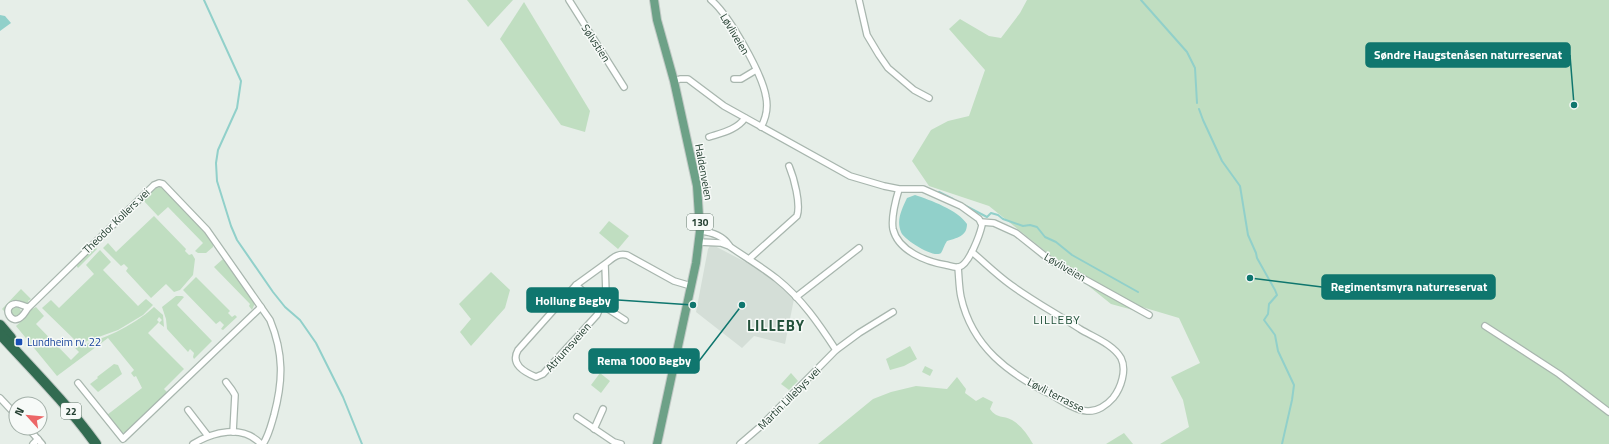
<svg xmlns="http://www.w3.org/2000/svg" width="1609" height="444" viewBox="0 0 1609 444" font-family="'Titillium Web',sans-serif">
	<style>
		.built { fill: #d4ded7 }
		.green { fill: #c0dec1 }
		.water { fill: #91d0ca }
		.lines { fill: none; stroke-linecap: round; stroke-linejoin: round }
		.stream { stroke: #91d0ca; stroke-width: 2 }
		.street-casing { stroke: #a8b6ae; stroke-width: 8 }
		.primary-casing { stroke: #c2cac6; stroke-width: 10 }
		.highway-casing { stroke: #c2cac6; stroke-width: 12 }
		.street { stroke: #fff; stroke-width: 5.5 }
		.primary { stroke: #6da187; stroke-width: 8 }
		.highway { stroke: #326b51; stroke-width: 10 }
		.transit-dot { fill: #1a4fb4; stroke: #f7faf8; stroke-width: 1.5 }
		.labels { text-anchor: middle; stroke-width: 3; stroke-linejoin: round; paint-order: stroke }
		.shield { fill: #f7faf8; stroke: #64786d; stroke-width: 1 }
		.shield-label { font-size: 10px; font-weight: bold; fill: #254032 }
		.street-label { font-size: 11px; fill: #254032; stroke: #f7faf8 }
		.transit-label { font-size: 11px; fill: #164399; stroke: #f7faf8; text-anchor: start }
		.neighbourhood-label { font-size: 12px; letter-spacing: 1px; fill: #22513a; stroke: #f7faf8 }
		.district-label { font-size: 15px; font-weight: bold; letter-spacing: 1px; fill: #22513a; stroke: #f7faf8 }
		.leader { fill: none; stroke: #0f766e; stroke-width: 1.5 }
		.callout-dot { fill: #0f766e; stroke: #f7faf8; stroke-width: 1.5 }
		.callout { fill: #0f766e; stroke: #0f766e; stroke-width: 1.5 }
		.callout-label { font-size: 12px; text-anchor: middle; font-weight: bold; fill: #fff }
	</style>
	<rect width="100%" height="100%" fill="#e6eee8"/>
	<polygon class="built" points="711,244 753,266 773,280 794,299 785,344 754,336 742,348 696,312 708,249"/>
	<g class="green">
		<polygon points="467,0 513,0 488,27"/>
		<polygon points="1027,0 1609,0 1609,444 1160,444 1189,427 1183,400 1171,377 1200,363 1179,318 1142,307 1133,310 1111,304 989,206 929,186 912,161 931,130 948,121 969,116 985,70 949,29 960,19 989,36 1001,38 1020,13"/>
		<polygon points="524,2 590,111 585,132 561,125 500,39"/>
		<path d="M161 187C180 200 200 226 213 244V247L206 253H198L195 251 203 243 168 207 158 216 143 200 156 188Z"/>
		<polygon points="154,216 186,249 185,251 189,255 192,254 195,259 193,275 180,290 174,292 166,284 151,298 126,271 128,268 124,264 121,266 103,248 108,243 116,252"/>
		<polygon points="609,221 629,236 618,249 599,233"/>
		<polygon points="95,247 97,249 78,268 76,265"/>
		<polygon points="100,250 111,262 103,270 138,306 146,299 153,305 143,315 118,330 79,344 42,308 51,300 59,308 94,274 86,265"/>
		<polygon points="223,259 255,303 252,310 249,306 250,304 214,267"/>
		<polygon points="491,272 510,290 505,308 471,346 460,332 471,319 459,304"/>
		<polygon points="196,277 230,311 228,313 232,317 235,315 237,317 223,330 221,329 224,325 220,321 216,324 183,290"/>
		<path d="M21 289 31 299 28 301 29 303C24 305 18 300 12 301L7 305 5 312 2 309Z"/>
		<polygon points="176,296 182,296 184,297 177,305 212,341 194,359 193,357 194,353 190,349 188,352 167,329 166,319 162,307"/>
		<path d="M36 307 44 316 36 324 71 360 79 352 75 348C104 338 131 328 154 307L163 315 164 327 159 323 162 320 159 317 157 320 159 322 148 333 184 369 164 389 167 392 128 432 122 433 107 415 142 388 136 376 134 377 131 373 134 370 108 338 57 376 16 326C23 321 30 309 36 307Z"/>
		<circle cx="16" cy="312" r="5"/>
		<polygon points="910,346 917,359 904,366 890,370 886,359"/>
		<polygon points="114,364 118,365 122,374 98,392 90,384 98,378 97,377"/>
		<polygon points="925,366 933,370 930,376 922,372"/>
		<polygon points="600,373 610,381 601,393 591,385"/>
		<polygon points="791,373 798,381 789,390 781,384"/>
		<path d="M957 377 966 389 965 393 976 401 983 397 993 402 990 409C997 419 1003 415 1012 420 1021 425 1028 435 1033 444H818L873 399 891 392 916 386 947 389Z"/>
		<polygon points="1124,433 1133,444 1106,444"/>
	</g>
	<g class="water">
		<polygon points="0,15 5,16 11,23 0,31"/>
		<path d="M915 195C930 200 958 210 967 224 967 237 956 238 947 241 944 245 943 250 941 253 934 259 903 239 901 232 896 220 902 209 907 198Z"/>
	</g>
	<g class="lines">
		<g class="stream">
			<polyline points="204,0 241,81 237,108 218,150 216,163 217,181 231,226 237,240 273,292 285,307 300,320 316,343 343,397 362,444"/>
			<polyline points="1141,0 1187,52 1195,68 1197,103"/>
			<polyline points="1199,109 1203,120 1222,161 1240,186 1248,235 1256,253 1257,258 1275,290 1277,295 1269,304 1268,314 1264,320 1275,335 1278,351 1294,385 1292,400 1282,444"/>
			<polyline points="939,192 953,199"/>
			<polyline points="964,205 987,217 991,213 998,215 1003,219 1023,226 1030,225 1037,227 1045,237 1056,242 1072,255 1138,292"/>
		</g>
		<g class="street-casing">
			<g id="street">
				<polyline points="569,0 624,87"/>
				<path d="M711 0C729 15 762 73 766 97 768 107 766 118 761 127"/>
				<polyline points="859,0 867,35 879,55 888,68 914,90 929,98"/>
				<polyline points="734,79 741,79 756,70"/>
				<path d="M674 81 680 79H688L724 106 850 176 884 186 899 189H923L961 206 979 219 982 225C980 234 969 265 959 267 955 268 950 266 946 265 927 262 898 251 893 229 891 218 896 199 899 189"/>
				<path d="M709 137C721 133 737 130 745 118"/>
				<polyline points="981,222 994,223 1016,233 1050,260 1149,315"/>
				<path d="M700 231C712 232 722 235 729 245"/>
				<path d="M699 242 721 243 729 246C745 257 762 267 777 279 802 299 819 324 836 350L859 333 893 312"/>
				<path d="M749 259 797 216C801 204 794 178 789 166"/>
				<path d="M605 264 576 285 518 350C510 364 524 372 536 377L543 374 597 315 606 294 605 264C613 258 617 253 627 255L674 281 691 286"/>
				<path d="M958 267C959 277 959 288 961 297 972 347 1009 374 1052 395 1062 401 1075 410 1087 411 1097 412 1107 405 1113 398 1121 388 1127 370 1121 358 1113 344 1093 337 1080 329 1057 314 1033 301 1011 285 997 275 985 263 972 252"/>
				<polyline points="576,285 601,308"/>
				<polyline points="796,297 859,248"/>
				<polyline points="603,303 608,309 625,320"/>
				<path d="M29 307C24 307 18 302 14 304 1 308 12 326 21 317 24 315 26 310 29 307L154 185 159 183 163 184 207 230 270 320C284 354 283 381 274 415 271 425 269 435 263 444"/>
				<polyline points="1485,326 1559,374 1609,412"/>
				<polyline points="226,382 232,390 235,395 233,432"/>
				<polyline points="78,383 123,439 261,307"/>
				<polyline points="0,398 16,415"/>
				<polyline points="188,410 208,436"/>
				<polyline points="577,417 614,442 621,444"/>
				<polyline points="28,428 42,444"/>
				<polyline points="594,429 603,409"/>
				<polyline points="33,444 38,439"/>
				<path d="M193 444C213 432 242 424 261 444"/>
				<polyline points="740,444 761,426 836,350"/>
			</g>
		</g>
		<g class="primary-casing">
			<polyline id="primary" points="654,0 657,20 674,81 697,186 700,231 696,263 657,444"/>
		</g>
		<g class="highway-casing">
			<g id="highway">
				<polyline points="0,325 11,338"/>
				<path d="M0 334C33 370 67 404 96 444"/>
			</g>
		</g>
		<use href="#street" class="street"/>
		<use href="#primary" class="primary"/>
		<use href="#highway" class="highway"/>
	</g>
	<rect class="transit-dot" x="15" y="338" width="8" height="8" rx="2"/>
	<g class="labels">
		<g class="shield">
			<rect x="687" y="214" width="26" height="16" rx="3"/>
			<rect x="61" y="403" width="20" height="16" rx="3"/>
		</g>
		<g class="shield-label">
			<text x="700" y="226">130</text>
			<text x="71" y="415">22</text>
		</g>
		<g class="street-label">
			<text transform="translate(735 34) rotate(59)" y="4">Løvliveien</text>
			<text transform="translate(596 43) rotate(57)" y="4">Sølvstien</text>
			<text transform="translate(704 172) rotate(80)" y="4">Haldenveien</text>
			<text transform="translate(116 221) rotate(-44)" y="4">Theodor Kollers vei</text>
			<text transform="translate(1065 267) rotate(30)" y="4">Løvliveien</text>
			<text transform="translate(568 347) rotate(-48)" y="4">Atriumsveien</text>
			<text transform="translate(1056 395) rotate(27)" y="4">Løvli terrasse</text>
			<text transform="translate(789 398) rotate(-45)" y="4">Martin Lillebys vei</text>
		</g>
		<g class="transit-label">
			<text x="27" y="346">Lundheim rv. 22</text>
		</g>
		<g class="neighbourhood-label">
			<text x="1057" y="324">LILLEBY</text>
		</g>
		<g class="district-label">
			<text x="776" y="331">LILLEBY</text>
		</g>
	</g>
	<path class="leader" d="M1574 105L1570 55M1250 278L1322 287M693 305L618 300M742 305L699 361"/>
	<g class="callout-dot">
		<circle cx="1574" cy="105" r="4"/>
		<circle cx="1250" cy="278" r="4"/>
		<circle cx="693" cy="305" r="4"/>
		<circle cx="742" cy="305" r="4"/>
	</g>
	<g class="callout">
		<rect x="1366" y="43" width="204" height="24" rx="4"/>
		<rect x="1322" y="275" width="173" height="24" rx="4"/>
		<rect x="527" y="288" width="91" height="24" rx="4"/>
		<rect x="589" y="349" width="110" height="24" rx="4"/>
	</g>
	<g class="callout-label">
		<text x="1468" y="59">Søndre Haugstenåsen naturreservat</text>
		<text x="1409" y="291">Regimentsmyra naturreservat</text>
		<text x="573" y="305">Hollung Begby</text>
		<text x="644" y="365">Rema 1000 Begby</text>
	</g>
	<g transform="translate(28 416) rotate(297)"><circle r="19" fill="#f7faf8" stroke="#a3b0a9"/>
	<path d="M0-3L7 15L0 10L-7 15Z" fill="#ec6667"/>
	<text y="-6" font-size="11" font-weight="bold" text-anchor="middle" fill="#254032">N</text>
	</g>
</svg>
